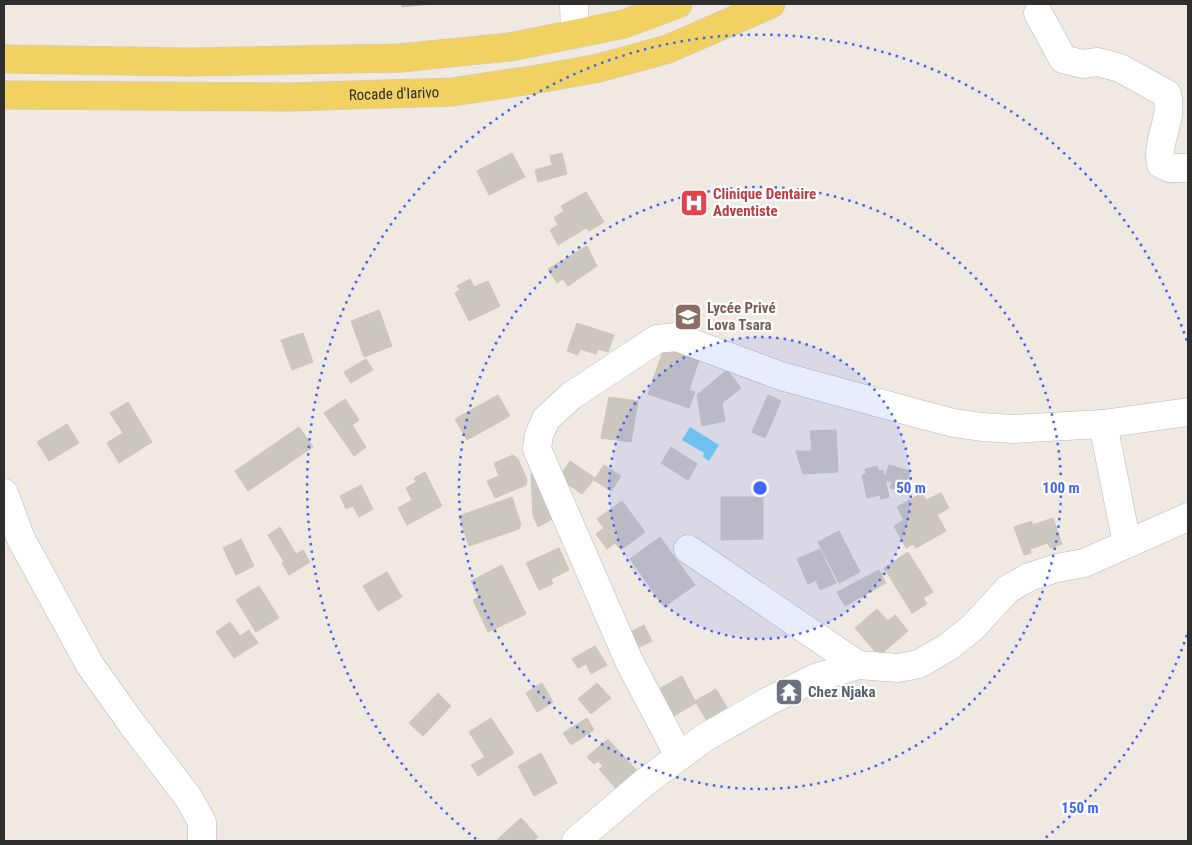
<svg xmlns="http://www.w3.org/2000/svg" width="1192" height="845" viewBox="0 0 1192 845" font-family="'Roboto Condensed',sans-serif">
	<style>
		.water { fill: #75cff0 }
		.building { fill: #cbc7bf; stroke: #cbc5ba }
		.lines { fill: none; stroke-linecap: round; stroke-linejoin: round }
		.minor-casing { stroke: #b4b7c1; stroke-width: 29 }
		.major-casing { stroke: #c9c9c9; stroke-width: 29 }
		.minor { stroke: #fff; stroke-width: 28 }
		.major { stroke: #f2d163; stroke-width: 28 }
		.ring { fill: none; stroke: #4264fb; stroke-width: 2.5; stroke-dasharray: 2.5 5 }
		.labels { text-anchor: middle; stroke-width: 4.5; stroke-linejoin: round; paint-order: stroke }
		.street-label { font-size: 15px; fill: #2e2e2e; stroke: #fff }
		.health-label { font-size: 15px; font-weight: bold; fill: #be3a42; stroke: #fff; text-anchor: start }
		.education-label { font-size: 15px; font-weight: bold; fill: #785e54; stroke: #fff; text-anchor: start }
		.worship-label { font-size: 15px; font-weight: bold; fill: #5b616d; stroke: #fff; text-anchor: start }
		.centre { fill: #4264fb; stroke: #fff; stroke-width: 2.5 }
		.ring-label { font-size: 15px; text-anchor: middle; font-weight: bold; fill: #4264fb; stroke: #fff; stroke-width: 4.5; stroke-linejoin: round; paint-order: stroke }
	</style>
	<rect width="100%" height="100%" fill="#efe9e1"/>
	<polygon class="water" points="690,427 719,445 709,461 703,457 704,453 682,440"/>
	<g class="building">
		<polygon points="402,4 432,4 402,7"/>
		<polygon points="512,153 525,177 489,195 477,171"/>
		<polygon points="562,153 567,174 538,182 535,170 552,165 550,156"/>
		<polygon points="586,192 604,222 589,231 586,228 558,245 550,230 558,225 554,218 564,211 561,206"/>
		<polygon points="587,246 597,266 568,286 563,279 557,283 548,269"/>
		<polygon points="470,279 474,287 488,281 500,306 469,321 455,293 460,290 457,286"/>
		<polygon points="379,310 392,346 364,357 351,321"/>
		<polygon points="577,323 614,335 608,352 598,349 596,354 580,349 578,355 567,351"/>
		<polygon points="303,333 313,362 292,370 281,340"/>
		<polygon points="664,348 699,360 689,390 695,392 689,408 648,394"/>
		<polygon points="366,359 373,370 351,383 344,372"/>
		<polygon points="727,370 741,388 722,403 725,421 702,426 697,395"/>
		<polygon points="498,395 510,416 467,440 455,419"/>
		<polygon points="768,395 781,401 765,438 752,432"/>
		<polygon points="609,397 638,401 631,442 601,438"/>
		<polygon points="345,399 359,420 352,425 366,447 354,456 324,413"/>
		<polygon points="128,402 152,442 119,463 107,443 123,433 110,413"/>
		<polygon points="67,424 79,443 49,461 37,442"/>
		<polygon points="299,427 313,447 248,491 235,471"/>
		<polygon points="836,430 838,472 803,474 796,451 812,451 810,431"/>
		<polygon points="671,447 697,464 688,480 661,463"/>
		<polygon points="513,455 518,459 527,480 526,485 495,498 487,481 499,476 494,463"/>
		<polygon points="570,461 595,478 582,494 559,478"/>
		<polygon points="604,465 621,476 611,491 594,480"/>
		<polygon points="889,465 910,471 903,492 890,488 892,482 884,480"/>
		<polygon points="877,466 879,471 883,470 889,497 881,499 880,495 867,498 862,475 866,474 865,469"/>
		<polygon points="425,472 442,506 407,525 398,508 412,500 406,488 416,482 414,478"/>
		<polygon points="535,472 554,518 538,527 533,515 531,474"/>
		<polygon points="361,485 373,509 359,517 353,506 346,509 340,496"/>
		<polygon points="922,493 926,500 941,493 949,508 937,515 946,531 916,548 913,544 906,548 894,526 904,520 897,507"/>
		<polygon points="512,497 521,525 519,529 469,546 459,516"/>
		<polygon points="721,497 763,497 763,539 721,540"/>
		<polygon points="622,501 645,532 621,550 615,543 607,549 596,534 604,528 597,519"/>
		<polygon points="1053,518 1062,544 1050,548 1048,543 1030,549 1031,553 1024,555 1014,527 1032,521 1032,525"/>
		<polygon points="280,527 296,554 303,550 310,562 289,575 282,563 284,562 268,535"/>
		<polygon points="839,531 860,572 839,583 818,542"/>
		<polygon points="660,537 695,585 664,607 630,559"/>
		<polygon points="241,539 254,566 236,575 223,548"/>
		<polygon points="559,548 569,570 551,579 553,584 539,590 526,563"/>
		<polygon points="820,549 836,583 820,590 816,580 808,584 797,559"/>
		<polygon points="908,552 933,592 923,598 927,604 912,613 884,568"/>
		<polygon points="502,565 526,614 488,632 473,600 479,597 471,581"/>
		<polygon points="879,570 886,583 845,606 837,592"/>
		<polygon points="387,572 402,597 378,611 363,586"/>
		<polygon points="259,586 279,618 256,632 236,600"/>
		<polygon points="877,609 888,621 895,615 908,631 879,656 855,628"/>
		<polygon points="230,622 240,636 249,630 258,643 234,658 216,632"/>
		<polygon points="644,625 652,641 631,651 623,636"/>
		<polygon points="595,646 607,665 591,674 586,664 578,668 572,659"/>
		<polygon points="682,676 696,703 672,717 657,690"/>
		<polygon points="542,683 553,702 537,712 526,693"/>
		<polygon points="597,683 611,698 591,714 578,699"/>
		<polygon points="716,689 731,714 710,726 695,701"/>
		<polygon points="438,693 451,706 423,736 409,723"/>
		<polygon points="491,718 514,753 478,776 471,765 485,757 469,732"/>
		<polygon points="587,718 594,730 571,745 563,733"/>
		<polygon points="608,739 638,772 617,790 599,769 603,766 598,761 594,764 587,757"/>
		<polygon points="541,753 557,783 534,796 518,766"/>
		<polygon points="521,818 538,837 533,841 496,841"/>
	</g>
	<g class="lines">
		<g class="minor-casing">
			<g id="minor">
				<polyline points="574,4 575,34"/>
				<path d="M1038 13 1063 59 1082 64 1098 62 1120 68 1167 94C1174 119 1156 139 1161 164L1169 168H1188"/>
				<polyline points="1103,424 1127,544"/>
				<polyline points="4,493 21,539 90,665 132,724 188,797 202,822 202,841"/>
				<polyline points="688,549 858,665"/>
				<polyline points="679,756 629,661 537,449 539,435 546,419 571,396 657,339 676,337 781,376 923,415 954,423 982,427 1013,429 1103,424 1188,412"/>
				<polyline points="576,841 645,782 704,738 767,702 815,678 858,665 898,668 919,664 948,647 972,628 1008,589 1029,577 1057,568 1084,563 1188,517"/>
			</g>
		</g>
		<g class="major-casing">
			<g id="major">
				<polyline points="4,59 188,62 400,58 510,47 624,24 678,4"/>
				<path id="s1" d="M4 95 289 97 452 92 538 79 599 68 668 49 771 4"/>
			</g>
		</g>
		<use href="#minor" class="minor"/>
		<use href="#major" class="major"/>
	</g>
	<circle cx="760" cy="488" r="151" fill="#4264fb" fill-opacity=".12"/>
	<g class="ring">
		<circle cx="760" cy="488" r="151"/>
		<circle cx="760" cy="488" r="301"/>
		<path d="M1187 635A452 452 0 0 1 1044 839M476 839A452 452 0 1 1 1187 341"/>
	</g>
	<defs>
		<g id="hospital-square" transform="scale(1.4375)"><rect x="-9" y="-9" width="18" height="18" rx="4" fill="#e0444e" stroke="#fff"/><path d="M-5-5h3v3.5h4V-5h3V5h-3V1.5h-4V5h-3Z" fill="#fff"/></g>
		<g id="school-square" transform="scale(1.4375)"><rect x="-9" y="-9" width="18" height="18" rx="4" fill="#8d6e63" stroke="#fff"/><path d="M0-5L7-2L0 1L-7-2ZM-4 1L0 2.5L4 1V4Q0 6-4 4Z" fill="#fff"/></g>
		<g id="temple-square" transform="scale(1.4375)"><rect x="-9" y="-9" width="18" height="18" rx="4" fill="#6b7280" stroke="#fff"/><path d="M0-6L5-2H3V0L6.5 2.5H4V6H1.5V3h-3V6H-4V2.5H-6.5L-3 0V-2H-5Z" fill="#fff"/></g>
	</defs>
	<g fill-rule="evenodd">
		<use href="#hospital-square" x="694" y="203"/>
		<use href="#school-square" x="688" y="317"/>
		<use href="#temple-square" x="789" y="692"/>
	</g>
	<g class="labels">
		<g class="street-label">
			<text dy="5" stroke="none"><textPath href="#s1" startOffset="390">Rocade d'Iarivo</textPath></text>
		</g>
		<g class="health-label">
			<text x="713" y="199">Clinique Dentaire<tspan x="713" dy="17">Adventiste</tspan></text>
		</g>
		<g class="education-label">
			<text x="707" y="313">Lycée Privé<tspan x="707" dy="17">Lova Tsara</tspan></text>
		</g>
		<g class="worship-label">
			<text x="808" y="697">Chez Njaka</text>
		</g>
	</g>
	<circle cx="760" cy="488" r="8" class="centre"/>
	<g class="ring-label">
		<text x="911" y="493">50 m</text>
		<text x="1061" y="493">100 m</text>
		<text x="1080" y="813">150 m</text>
	</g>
	<rect width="1192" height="845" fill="none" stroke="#2e2e2e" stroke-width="10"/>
</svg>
